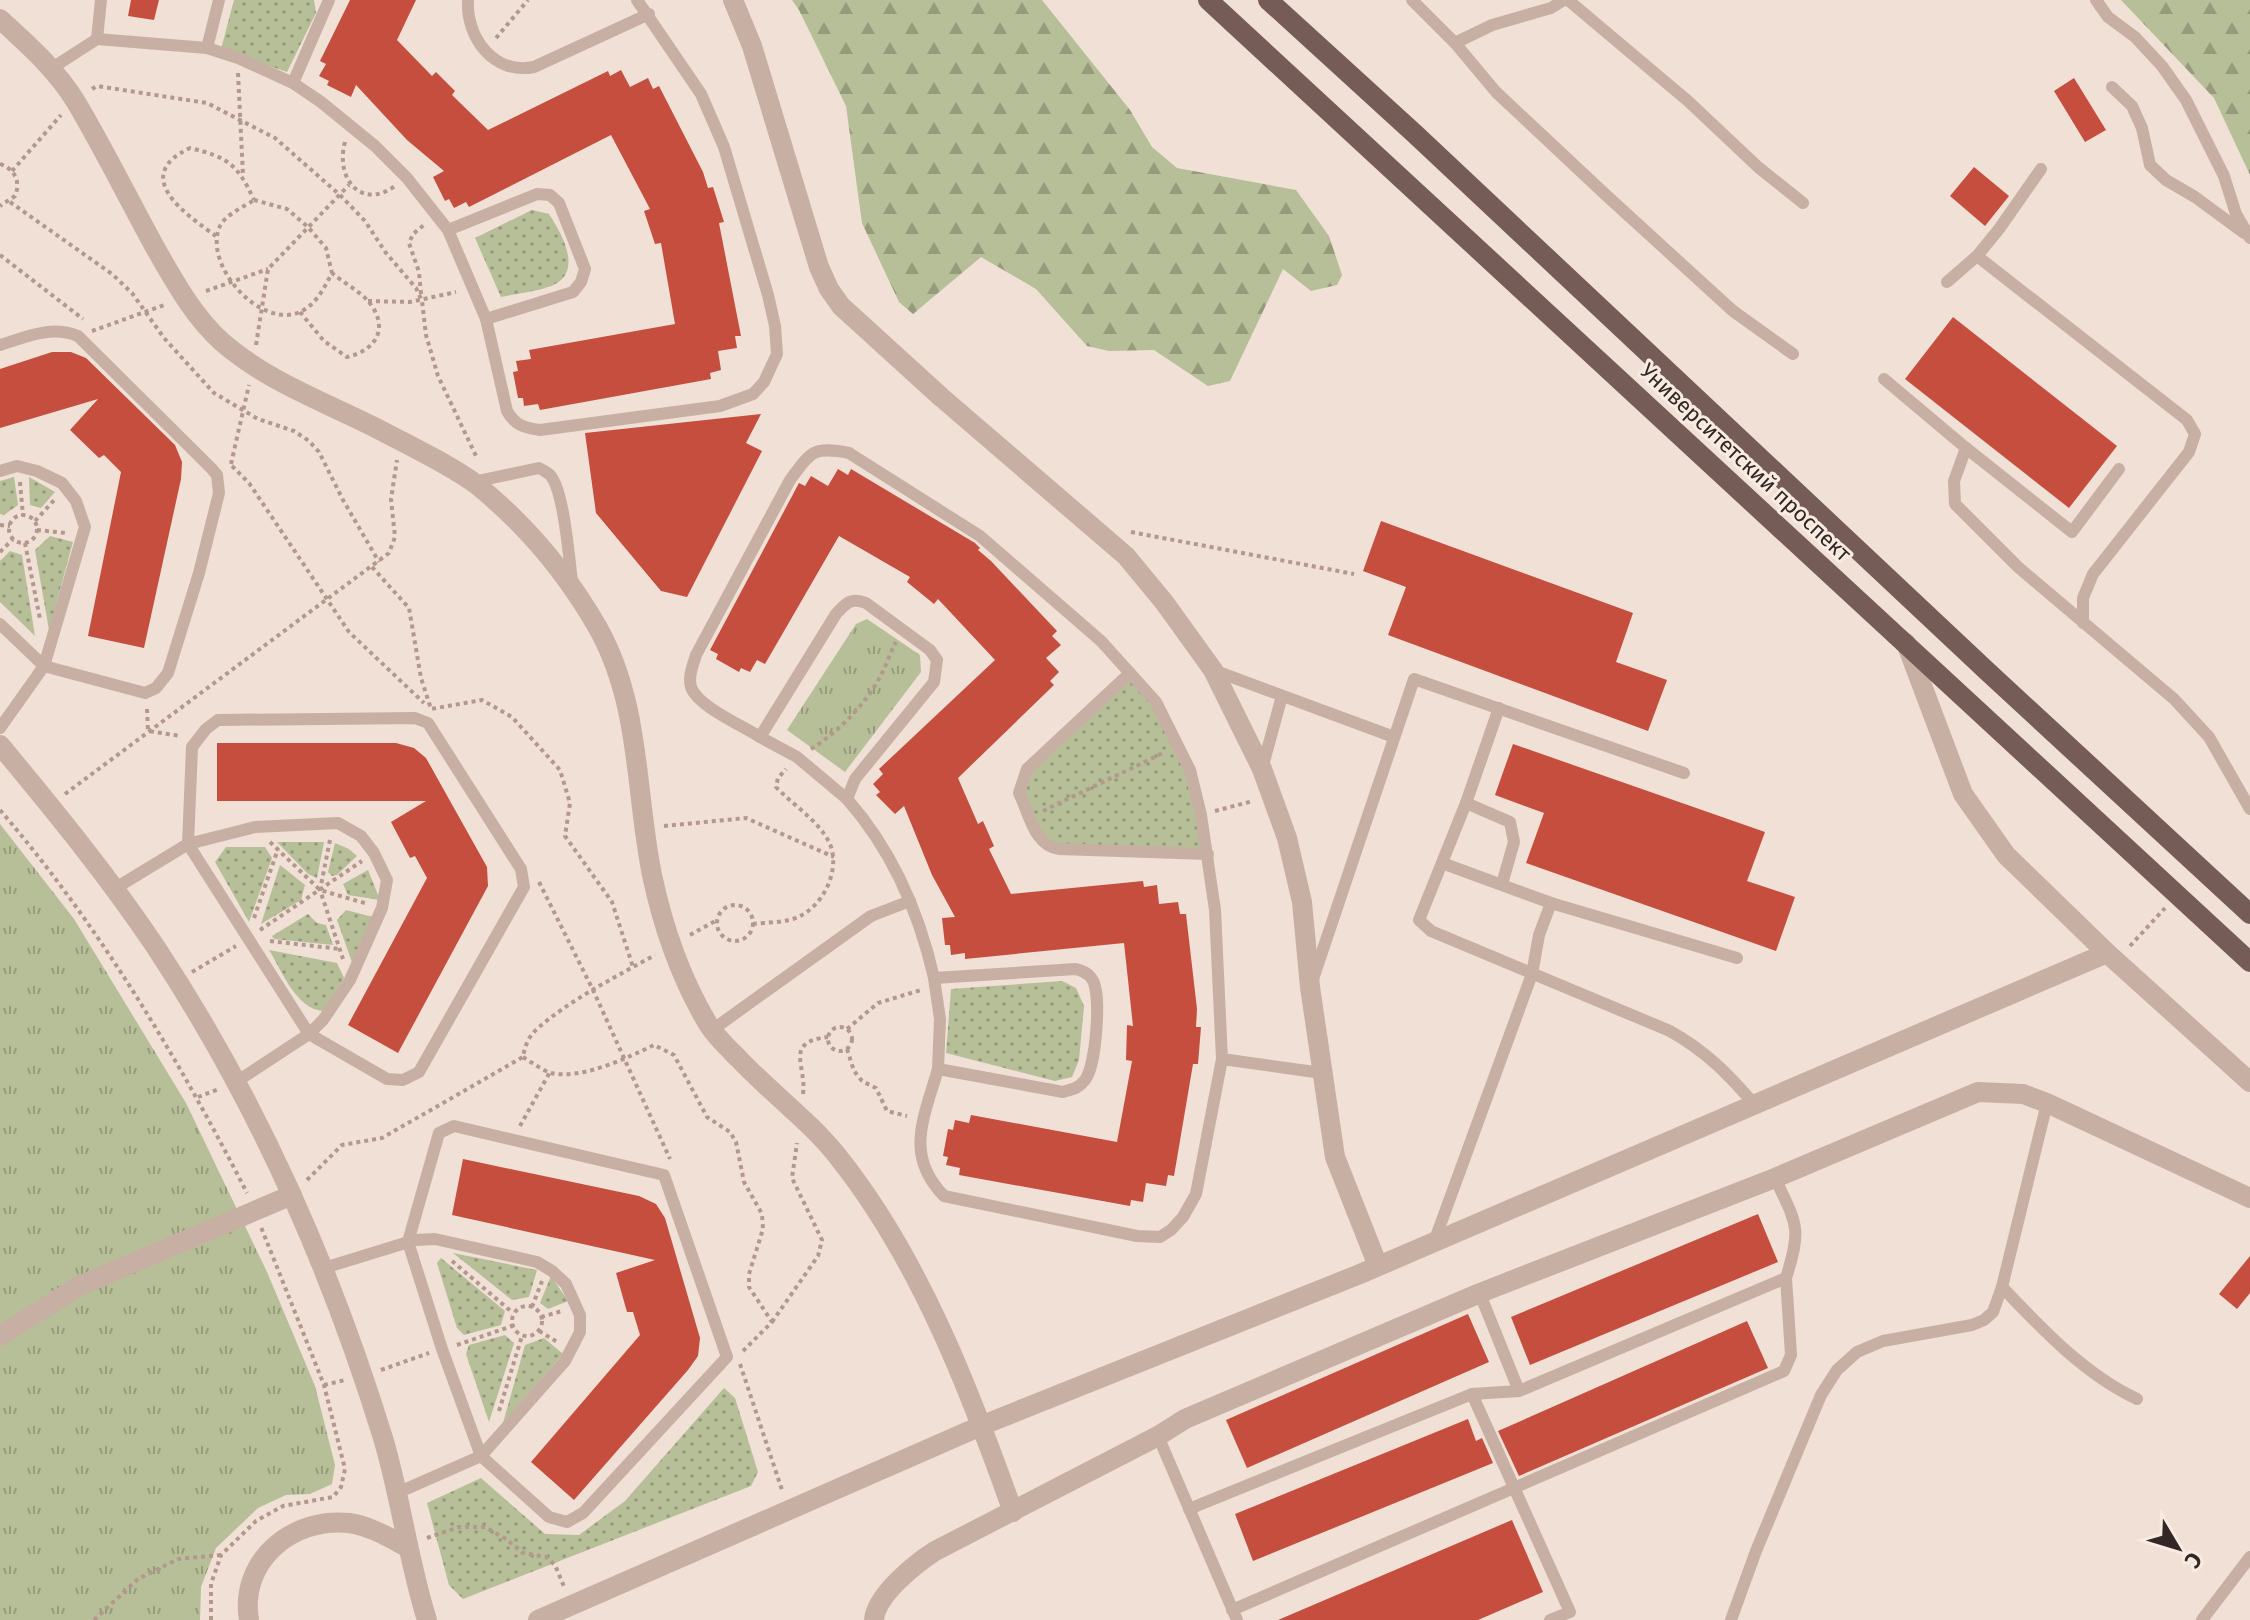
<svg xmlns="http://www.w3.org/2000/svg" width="2250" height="1620" viewBox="0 0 2250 1620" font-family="'Fira Sans',sans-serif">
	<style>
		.grass { fill: url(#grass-dots) }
		.forest { fill: url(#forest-firs) }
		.park { fill: url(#park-tufts) }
		.building { fill: #c54e3f }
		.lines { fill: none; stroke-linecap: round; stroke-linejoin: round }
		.path { stroke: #b3988d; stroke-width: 4; stroke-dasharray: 4 4; stroke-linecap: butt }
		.service { stroke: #c8afa3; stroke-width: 12 }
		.minor { stroke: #c8afa3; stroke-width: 20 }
		.primary { stroke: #755c56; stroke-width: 20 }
		.labels { text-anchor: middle; stroke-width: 6; stroke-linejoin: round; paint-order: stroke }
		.street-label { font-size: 22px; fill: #332725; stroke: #f8ebe2 }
	</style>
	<defs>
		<pattern id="grass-dots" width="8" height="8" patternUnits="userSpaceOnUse" patternTransform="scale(2)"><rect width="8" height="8" fill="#b6bf97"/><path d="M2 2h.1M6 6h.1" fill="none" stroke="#959b7b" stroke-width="1.8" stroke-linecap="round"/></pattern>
		<pattern id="forest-firs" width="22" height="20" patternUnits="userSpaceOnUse" patternTransform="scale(2)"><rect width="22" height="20" fill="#b6bf97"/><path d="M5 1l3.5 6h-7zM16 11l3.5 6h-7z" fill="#959b7b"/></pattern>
		<pattern id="park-tufts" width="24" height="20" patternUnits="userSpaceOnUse" patternTransform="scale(2)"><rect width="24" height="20" fill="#b6bf97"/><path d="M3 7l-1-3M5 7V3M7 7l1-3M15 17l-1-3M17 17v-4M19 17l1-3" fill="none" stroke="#959b7b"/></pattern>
	</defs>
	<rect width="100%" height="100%" fill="#f0e0d6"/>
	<g class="grass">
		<polygon points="234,0 314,0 316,13 287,72 221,49"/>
		<path d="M532 210 549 214C560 231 582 267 557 283 547 290 515 294 501 297L475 238Z"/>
		<polygon points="14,477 18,505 4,515 0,514 0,481"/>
		<polygon points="29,477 55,492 41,508 30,505"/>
		<polygon points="50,536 73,542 49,630 35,550"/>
		<polygon points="10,551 22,555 35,636 0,602 0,561"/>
		<polygon points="1130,673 1156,702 1190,770 1208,854 1048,848 1019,793 1027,769"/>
		<polygon points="277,842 324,842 317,878 308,874"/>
		<polygon points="335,843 349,849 357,856 337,875 332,876 328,872"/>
		<polygon points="226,847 265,847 272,858 249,922 215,862"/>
		<polygon points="280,865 305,885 301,900 261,924"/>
		<polygon points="368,870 380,900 348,895 343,884"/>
		<polygon points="346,910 373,917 353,965 337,920"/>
		<polygon points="308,914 317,923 326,925 333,945 274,939 272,936"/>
		<path d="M269 950 337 963 344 978 323 1011C296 1009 282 971 269 950Z"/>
		<polygon points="1062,981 1076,988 1084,1006 1079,1060 1072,1077 1055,1081 946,1053 951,989"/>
		<polygon points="453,1253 537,1270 529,1297 512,1300"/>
		<polygon points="441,1258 505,1311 501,1325 464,1335 457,1328 437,1263"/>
		<polygon points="551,1276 568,1301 548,1309 540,1303"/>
		<polygon points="505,1335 514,1343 489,1422 466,1354 469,1345"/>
		<polygon points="544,1338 563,1354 503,1423 525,1345"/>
		<polygon points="724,1388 735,1398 758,1472 751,1486 463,1599 449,1585 427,1503 481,1478 545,1534 579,1535 625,1501"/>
	</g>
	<g class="forest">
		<polygon points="792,0 1042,0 1130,110 1152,147 1177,168 1296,190 1329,236 1342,275 1337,285 1311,291 1283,269 1230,381 1208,386 1154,350 1109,351 1087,346 1036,289 981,257 913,314 899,302 862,223 846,106 799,10"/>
		<polygon points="2121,0 2250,0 2250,175 2214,98"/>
	</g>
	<g class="park">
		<polygon points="867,619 920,655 921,672 845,772 787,730 856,624"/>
		<polygon points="0,824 74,919 186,1103 267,1272 315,1386 335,1465 332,1484 310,1494 286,1495 258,1508 216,1548 201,1587 200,1620 0,1620"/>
	</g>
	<g class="building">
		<polygon points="131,0 159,0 154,20 128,16"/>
		<polygon points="350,0 416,0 397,40 432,76 436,72 455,91 452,95 488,130 608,71 610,76 621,70 630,87 648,78 653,89 659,86 703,172 708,188 713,187 724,222 719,223 741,336 735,336 737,348 718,351 721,370 710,373 711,379 540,410 538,404 524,406 523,398 518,398 513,372 518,371 516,361 531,359 529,350 675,324 661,243 655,244 644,211 650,209 611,135 469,207 466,202 454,208 449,199 445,201 433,177 444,171 407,140 356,85 351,97 327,85 329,81 319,76 326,64 320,61"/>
		<polygon points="2074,78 2106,130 2085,142 2054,91"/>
		<polygon points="1974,167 2009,196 1985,226 1950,196"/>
		<polygon points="1953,317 2117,446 2069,508 1905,379"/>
		<polygon points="52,352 71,352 86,358 175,445 182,462 181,479 144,648 88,636 121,472 104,455 99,458 70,430 98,399 0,428 0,369"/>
		<polygon points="761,414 746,443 762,451 687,597 661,591 596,513 585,433"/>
		<polygon points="838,469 848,475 851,469 975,543 980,548 978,550 991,561 1057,631 1052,636 1061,645 1046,658 1059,672 1050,681 1054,685 958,778 978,824 983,821 994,846 989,849 1011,894 1143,881 1144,887 1157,885 1159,904 1178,902 1180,914 1186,914 1197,1009 1196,1027 1201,1027 1198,1064 1193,1064 1174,1176 1168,1175 1166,1186 1146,1183 1143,1202 1131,1200 1130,1206 959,1175 960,1168 946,1165 948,1157 943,1156 948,1129 953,1130 955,1120 969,1123 971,1115 1117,1142 1132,1061 1126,1060 1127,1025 1133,1026 1124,943 965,959 965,953 951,955 950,945 945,945 942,918 955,917 932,875 904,806 895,814 876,795 880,792 873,784 883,774 879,769 995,660 938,599 934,604 907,582 910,577 839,536 765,664 757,660 750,672 741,668 739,672 716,659 718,654 710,650 799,483 805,486 811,476 828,486"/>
		<polygon points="1381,521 1633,613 1616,662 1667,680 1648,731 1388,635 1406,587 1363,571"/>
		<polygon points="217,743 396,743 414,748 426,758 487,867 488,886 398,1053 348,1025 427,878 415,856 410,858 391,822 426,801 217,801"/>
		<polygon points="1513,744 1765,832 1747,881 1795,897 1776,951 1526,863 1544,813 1495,795"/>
		<polygon points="463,1159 639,1196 656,1204 665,1218 700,1338 698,1356 688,1370 574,1500 531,1462 640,1335 633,1312 627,1312 616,1273 655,1260 452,1215"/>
		<polygon points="1758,1214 1778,1262 1530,1365 1511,1317"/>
		<polygon points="2250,1256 2250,1293 2237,1309 2219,1294"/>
		<polygon points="1468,1314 1489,1362 1247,1468 1226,1420"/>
		<polygon points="1747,1321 1768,1368 1519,1476 1498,1431"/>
		<polygon points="1468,1419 1476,1441 1482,1438 1493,1463 1253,1561 1235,1514"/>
		<polygon points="1512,1520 1543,1592 1478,1620 1278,1620"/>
	</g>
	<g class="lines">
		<g class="path">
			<polyline points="496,38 528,0"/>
			<polyline points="238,73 243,175"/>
			<polyline points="92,89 97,86 207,103 275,138 340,195 365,221 386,253 416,288 422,301 426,335 438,376 477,458"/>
			<path d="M345 142C335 177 360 211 395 186"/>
			<path d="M0 164C15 169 21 182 15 196L0 206"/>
			<polyline points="12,171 61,115"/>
			<path d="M254 200 287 209 308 227 326 248 332 273C324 288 317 303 302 311 261 332 202 264 220 226 226 214 244 207 254 200Z"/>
			<polyline points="10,202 112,274 132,293 164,338 214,393 258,419 294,431 309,441 319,452 343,500 379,562"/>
			<path d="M216 236C185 214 130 176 190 148 228 157 238 165 254 200"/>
			<polyline points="0,255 83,319"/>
			<polyline points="206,291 268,269"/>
			<polyline points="421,294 419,272 409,243 413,234 425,224"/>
			<polyline points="368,301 410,302 456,292"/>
			<path d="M300 312 324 341 347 357C377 350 390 327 368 301 359 291 343 282 332 273"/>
			<polyline points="92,331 167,304"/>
			<polyline points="256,345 268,269 349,185"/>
			<polyline points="231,464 249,385"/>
			<polyline points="232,466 249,483 349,632 424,703"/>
			<polyline points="20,482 23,516"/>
			<circle cx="23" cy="529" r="14"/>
			<polyline points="35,521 56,498"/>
			<polyline points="0,525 10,526"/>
			<polyline points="37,530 66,533"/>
			<polyline points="1131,532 1354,574"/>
			<polyline points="25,543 40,619"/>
			<polyline points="0,552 13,539"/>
			<polyline points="372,567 409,608 421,678 431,709 482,700 512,717 560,770 570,803 565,836 612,902 633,967"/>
			<polyline points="147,709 148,731 181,736"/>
			<path d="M811 749C838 732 865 705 880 677 886 666 890 653 896 642"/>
			<polyline points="65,794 389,553 395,537 391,499 397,460"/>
			<path d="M0 810C99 925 178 1058 247 1193"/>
			<polyline points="1043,811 1165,752"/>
			<polyline points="1215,811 1253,801"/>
			<polyline points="664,826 746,818 834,857"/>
			<polyline points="330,840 320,890 343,959"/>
			<polyline points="270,842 320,890 368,904"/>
			<polyline points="539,882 593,990 670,1159"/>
			<circle cx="735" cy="923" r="18"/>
			<polyline points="254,918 278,849"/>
			<path d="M753 924C768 922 789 923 802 915 826 902 842 865 828 840 816 819 793 805 776 787L778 778 786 769"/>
			<polyline points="260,930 362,861"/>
			<polyline points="690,935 717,920"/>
			<polyline points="270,941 340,949"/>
			<polyline points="2130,946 2165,908"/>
			<polyline points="192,972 236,946"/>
			<circle cx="840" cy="1039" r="12"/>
			<polyline points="847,1029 878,1003 921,990"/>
			<polyline points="847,1049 854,1071 862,1081 876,1088 887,1111 907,1116"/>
			<path d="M523 1057C531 1062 542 1070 551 1073 581 1080 627 1058 654 1045L674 1055 707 1117 730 1132 736 1142 744 1182 762 1214 763 1229 749 1274V1287L772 1322 742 1352"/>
			<path d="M803 1094C807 1066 783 1042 828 1037"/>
			<polyline points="198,1097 219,1089"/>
			<polyline points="520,1126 550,1072"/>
			<path d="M307 1180 342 1145 382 1138 523 1057C525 1046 528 1037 537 1029 568 1001 617 976 655 955"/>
			<polyline points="452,1261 513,1313"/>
			<circle cx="527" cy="1321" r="15"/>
			<polyline points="532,1307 542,1281"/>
			<polyline points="541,1317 562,1311"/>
			<polyline points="772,1322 818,1256 822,1240 792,1178 797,1143"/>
			<polyline points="539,1331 559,1343"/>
			<polyline points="457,1345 512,1326"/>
			<polyline points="740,1364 783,1493"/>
			<polyline points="381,1370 429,1353"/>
			<polyline points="324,1385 345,1380"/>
			<polyline points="499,1411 522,1336"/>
			<polyline points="427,1538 459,1527 485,1527 506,1539 523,1553 546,1557 555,1565 565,1589"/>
			<polyline points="94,1620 138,1579 178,1559 221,1555"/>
			<polyline points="211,1620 211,1584 221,1555 256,1521 283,1506 333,1497 341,1487 345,1469 324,1385 261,1227"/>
		</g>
		<g class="service">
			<path d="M468 0C466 38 494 75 534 67L649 14"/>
			<polyline points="1412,0 1455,43 1496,92 1607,196 1733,311 1793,354"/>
			<polyline points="1568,0 1688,101 1758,167 1803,203"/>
			<polyline points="2096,0 2108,17 2135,37 2162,66 2186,100 2224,176 2236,214 2250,238"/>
			<polyline points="97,39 101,0"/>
			<polyline points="1455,43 1492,25 1551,8 1564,0"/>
			<polyline points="207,48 219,0"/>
			<path d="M52 68 97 39 207 48 238 58 293 83 321 102 375 146 407 178 448 230 486 319 507 411C515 425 524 428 540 430L720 406 753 394 764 382 777 354 775 326 768 295 724 147 701 94 637 0"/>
			<polyline points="293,83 329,0"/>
			<polyline points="2112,87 2132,106 2142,128 2150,165 2166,180 2195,197 2244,233"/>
			<polyline points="2041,169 1999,229 1977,256 2187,420 2195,434 2189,452 2093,574 2083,598 2083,623"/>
			<polyline points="448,230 537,194 550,195 559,203 585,269 581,282 573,292 486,319"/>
			<polyline points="1947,282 1977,256"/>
			<path d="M0 345C26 337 51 325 78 336L211 468 217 475 219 493 199 573 168 673 156 688 145 693 44 666 0 624"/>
			<polyline points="1884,379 1966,448 2072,532 2119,469"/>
			<polyline points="1966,448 1954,481 1955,504 2018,567 2174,699 2209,737 2250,809"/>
			<polyline points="0,471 17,466 37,471 62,483 76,501 85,527 44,666 0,728"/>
			<path d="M473 482 539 468C543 470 547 472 550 475 564 490 569 559 572 581"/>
			<polyline points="1213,670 1394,737"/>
			<path d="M1130 673 1027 769 1019 793C1029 813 1034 846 1059 849L1208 854"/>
			<path d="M1499 708 1466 803 1419 920 1431 931 1670 1031C1707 1052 1728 1074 1755 1105"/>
			<polygon points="415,718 428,723 521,869 524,887 419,1072 403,1080 387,1079 309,1034 188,844 192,747 206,729 218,720"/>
			<polyline points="760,737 797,757 847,799"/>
			<polyline points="1262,769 1282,696"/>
			<polyline points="1466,803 1510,822 1514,842 1502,884"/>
			<polyline points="1442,863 1551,903 1737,958"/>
			<polyline points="114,889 188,844 255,827 338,823 361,836 374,853 387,880 382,908 350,980 323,1020 309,1034 236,1082"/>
			<polyline points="1314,976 1414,679 1684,773"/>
			<polyline points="934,978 940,1019 938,1069"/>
			<polyline points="712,1030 871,916 910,901"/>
			<path d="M1222 1059 1196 1194 1183 1217 1171 1230 1160 1237 1137 1236 944 1196C904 1155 924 1118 938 1069L1063 1092C1073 1089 1079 1088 1085 1080 1096 1066 1102 993 1092 979 1088 973 1083 971 1076 969L934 978C919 912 892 850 847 799L855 779 934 682 937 660 930 650 866 603C851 597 846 603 836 614L760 737C743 726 697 706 691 687 688 676 693 665 696 655L790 480C811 452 812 446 849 453L980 536 1101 641 1156 702 1190 770 1201 815 1215 910 1222 1059 1322 1073"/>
			<polygon points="454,1126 664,1175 727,1357 583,1513 567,1522 549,1517 481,1456 442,1349 408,1242 439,1133"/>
			<polyline points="1434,1242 1532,974 1539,935 1551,903"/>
			<polyline points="324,1268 415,1240 435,1239 537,1262 552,1271 566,1284 580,1315 580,1332 565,1361 481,1456 397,1493"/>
			<polyline points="2002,1287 2047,1103"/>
			<polyline points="1480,1294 1519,1391"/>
			<polyline points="1472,1394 1570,1612 1550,1620"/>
			<polyline points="1158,1436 1237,1620"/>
			<path d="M1189 1509 1472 1394 1519 1391 1786 1278C1802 1227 1797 1225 1775 1178"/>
			<polyline points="1232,1610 1784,1371 1791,1355 1786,1278"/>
			<path d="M1731 1620 1756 1551 1821 1395 1837 1370 1857 1352 1883 1341 1972 1325 1984 1320 1993 1312 2002 1287C2042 1329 2084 1374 2137 1399"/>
			<polyline points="2202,1620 2250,1557"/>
		</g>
		<g class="minor">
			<polyline points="733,0 752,46 819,267 829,289 841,306 941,397 1126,556 1164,602 1213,670 1262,769 1287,838 1302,902 1310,987 1335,1157 1378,1266"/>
			<path d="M0 19C28 45 56 69 76 102 105 151 130 202 157 251 176 284 194 317 222 342 268 382 325 402 378 429 406 444 453 466 477 485 525 524 567 574 598 628 641 705 635 791 652 875 663 927 680 977 708 1024 716 1037 728 1048 739 1059 771 1093 811 1122 839 1158 920 1260 970 1391 1013 1512"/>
			<polyline points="1906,643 1963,794 2006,855 2107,953 2250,1082"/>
			<path d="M0 745C54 810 108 876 155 946 255 1097 330 1266 383 1438 401 1498 408 1560 427 1620"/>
			<polyline points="0,1336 79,1286 292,1195"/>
			<path d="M249 1620C239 1561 292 1517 349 1523 370 1526 388 1537 407 1547"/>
			<polyline points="538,1620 983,1425 1360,1274 2107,953"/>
			<path d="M874 1620C876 1595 915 1564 935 1551L1158 1436 1185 1419 1480 1293 1775 1178 1978 1092 2023 1094 2047 1103 2250 1198"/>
		</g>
		<g class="primary">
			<polyline points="1208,0 2250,962"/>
			<polyline points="1268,0 1415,134 1988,672 2250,914"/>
		</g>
	</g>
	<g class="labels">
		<g class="street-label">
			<text transform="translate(1746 462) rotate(43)" y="8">Университетский проспект</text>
		</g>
	</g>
	<g transform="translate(2178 1548) rotate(128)" stroke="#f8ebe2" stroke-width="6" paint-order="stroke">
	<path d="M0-6L14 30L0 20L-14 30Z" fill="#332725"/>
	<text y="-12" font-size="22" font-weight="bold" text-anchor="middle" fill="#332725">С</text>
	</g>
</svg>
